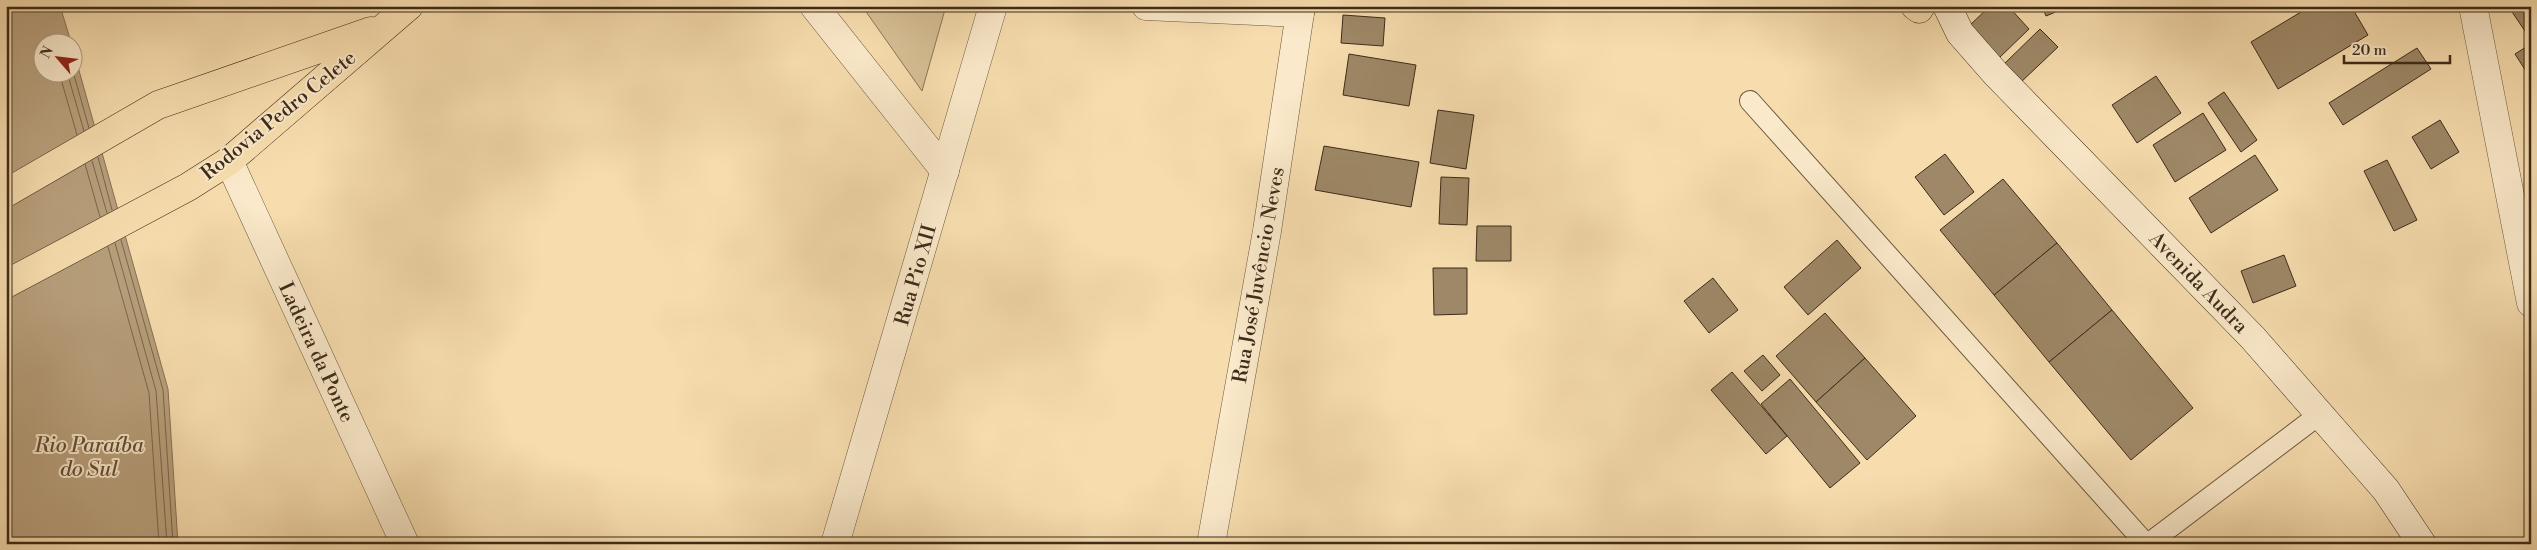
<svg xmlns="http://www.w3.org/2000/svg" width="2537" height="550" viewBox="0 0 2537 550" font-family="'Libre Bodoni',serif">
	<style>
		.green { fill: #d7bf95; stroke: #8a7558 }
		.water { fill: #b8a07c; stroke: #877155 }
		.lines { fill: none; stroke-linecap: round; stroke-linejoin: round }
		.shore { stroke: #7a664c; stroke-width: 1 }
		.building { fill: #9e8867; stroke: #3d2b1b }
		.lane-casing { stroke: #6c5840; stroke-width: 22 }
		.street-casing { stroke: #6c5840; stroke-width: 29 }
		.secondary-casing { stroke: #3d2b1b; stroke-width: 29 }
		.primary-casing { stroke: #3d2b1b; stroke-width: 29 }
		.lane { stroke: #fae9ca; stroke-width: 20 }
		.street { stroke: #fae9ca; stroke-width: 28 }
		.secondary { stroke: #fae9ca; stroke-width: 28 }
		.primary { stroke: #f7ddae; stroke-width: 28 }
		.labels { text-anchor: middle; stroke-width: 4; stroke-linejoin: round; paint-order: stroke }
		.street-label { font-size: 20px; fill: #3d2b1b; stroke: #fae9ca }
		.water-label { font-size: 21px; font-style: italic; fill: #624e38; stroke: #fae9ca }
	</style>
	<rect width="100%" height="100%" fill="#f7ddae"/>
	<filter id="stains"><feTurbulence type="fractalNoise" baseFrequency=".004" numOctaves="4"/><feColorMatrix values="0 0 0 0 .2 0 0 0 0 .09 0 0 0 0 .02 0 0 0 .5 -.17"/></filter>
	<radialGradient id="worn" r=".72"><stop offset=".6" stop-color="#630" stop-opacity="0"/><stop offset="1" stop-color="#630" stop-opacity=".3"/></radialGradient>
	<polygon class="green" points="862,6 946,6 922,91"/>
	<polygon class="water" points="6,6 60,6 71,42 42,42 42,72 72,72 73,49 168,389 178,544 6,544"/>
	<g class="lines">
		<g class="shore">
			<polyline points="72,68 89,128"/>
			<polyline points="59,72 77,135"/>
			<polyline points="67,72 84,131"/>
			<polyline points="98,157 112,210"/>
			<polyline points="92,161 107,213"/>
			<polyline points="85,164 100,217"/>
			<polyline points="121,240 163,390 173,544"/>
			<polyline points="115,243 156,391 167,544"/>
			<polyline points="108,247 149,393 159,544"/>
		</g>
	</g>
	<g class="building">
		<polygon points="1990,6 2008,6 2029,29 1998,59 1968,27"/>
		<polygon points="2042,6 2062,6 2063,9 2046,16"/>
		<polygon points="2311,6 2351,6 2368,35 2278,89 2251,42"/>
		<polygon points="2508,6 2531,6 2531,31 2527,34"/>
		<polygon points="1343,15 1385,18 1383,46 1341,43"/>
		<polygon points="2040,29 2058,47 2019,84 2002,66"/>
		<polygon points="2531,44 2531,79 2515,54"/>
		<polygon points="2417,48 2431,69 2343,125 2329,103"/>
		<polygon points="1349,54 1416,65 1409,106 1343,95"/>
		<polygon points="2156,76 2181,113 2137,143 2112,105"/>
		<polygon points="2224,92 2257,140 2241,152 2208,103"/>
		<polygon points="1438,110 1474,115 1466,169 1430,163"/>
		<polygon points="2203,113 2226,150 2175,182 2153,145"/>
		<polygon points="2440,120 2459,152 2431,169 2412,137"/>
		<polygon points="1324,146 1419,162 1411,207 1315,190"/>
		<polygon points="1945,154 1974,192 1944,215 1915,177"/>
		<polygon points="2255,155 2278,190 2211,233 2189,198"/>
		<polygon points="2387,160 2417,220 2394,231 2364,171"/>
		<polygon points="1441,177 1469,178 1467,225 1439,224"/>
		<polygon points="2003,179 2057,243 1994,295 1940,230"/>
		<polygon points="1477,226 1511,226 1511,261 1476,261"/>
		<polygon points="1837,240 1861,268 1808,315 1784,287"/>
		<polygon points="2057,243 2112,310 2049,362 1994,295"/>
		<polygon points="2284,255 2296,286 2253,303 2241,271"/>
		<polygon points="1433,268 1467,268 1467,314 1434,315"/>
		<polygon points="1713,278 1738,310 1709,333 1684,301"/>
		<polygon points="2112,310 2193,408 2131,460 2049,362"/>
		<polygon points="1825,313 1865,358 1816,402 1776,356"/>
		<polygon points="1763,355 1780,375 1762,391 1744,371"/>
		<polygon points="1865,358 1916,416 1867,460 1816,402"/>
		<polygon points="1732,372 1787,436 1766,454 1711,390"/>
		<polygon points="1790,379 1860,463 1830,488 1761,404"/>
	</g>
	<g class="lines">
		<g class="lane-casing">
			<g id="lane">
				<polyline points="1750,101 2146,544"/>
				<polyline points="2148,544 2320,414"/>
			</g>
		</g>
		<g class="street-casing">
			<g id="street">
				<polyline points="814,6 945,171"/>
				<polyline points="1146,6 1300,13"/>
				<polyline points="2473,6 2531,303"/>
				<polyline points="229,161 405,544"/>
				<polyline points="835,544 993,6"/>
				<polyline points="1211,544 1267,231 1301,6"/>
			</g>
		</g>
		<g class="secondary-casing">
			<polyline id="secondary" points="1947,6 1960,33 1996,74 2253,338 2386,490 2422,544"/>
		</g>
		<g class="primary-casing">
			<g id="primary">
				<polyline points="1915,6 1919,9 1921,6"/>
				<polyline points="6,193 158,105 371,31"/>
				<polyline points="6,284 188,187 229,161 409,6"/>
			</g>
		</g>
		<use href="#lane" class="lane"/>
		<use href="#street" class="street"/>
		<use href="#secondary" class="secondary"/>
		<use href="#primary" class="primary"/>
	</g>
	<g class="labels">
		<g class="street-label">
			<text transform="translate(278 115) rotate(-39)" y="7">Rodovia Pedro Celete</text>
			<text transform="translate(915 275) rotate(-74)" y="7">Rua Pio XII</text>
			<text transform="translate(1258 275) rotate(-80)" y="7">Rua José Juvêncio Neves</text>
			<text transform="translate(2199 282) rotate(46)" y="7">Avenida Audra</text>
			<text transform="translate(317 352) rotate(65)" y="7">Ladeira da Ponte</text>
		</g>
		<g class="water-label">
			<text x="89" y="452">Rio Paraíba<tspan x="89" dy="24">do Sul</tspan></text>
		</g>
	</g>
	<rect width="2537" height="550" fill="none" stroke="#f7ddae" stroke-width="25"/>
	<rect x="8" y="8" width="2522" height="535" fill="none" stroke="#3d2b1b" stroke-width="2.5"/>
	<rect x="12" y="12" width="2512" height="525" fill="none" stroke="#3d2b1b"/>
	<g transform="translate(58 58) rotate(298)"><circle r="24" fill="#fae9ca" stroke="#ae9d84"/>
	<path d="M0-4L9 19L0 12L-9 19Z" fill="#8f2418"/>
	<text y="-8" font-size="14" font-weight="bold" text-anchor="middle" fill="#3d2b1b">N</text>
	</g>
	<path d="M2344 55v8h106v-8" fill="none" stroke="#3d2b1b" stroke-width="2.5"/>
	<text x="2352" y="55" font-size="15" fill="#3d2b1b" stroke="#fae9ca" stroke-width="4" paint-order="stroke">20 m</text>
	<rect width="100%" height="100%" filter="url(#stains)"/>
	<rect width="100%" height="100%" fill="url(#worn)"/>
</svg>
